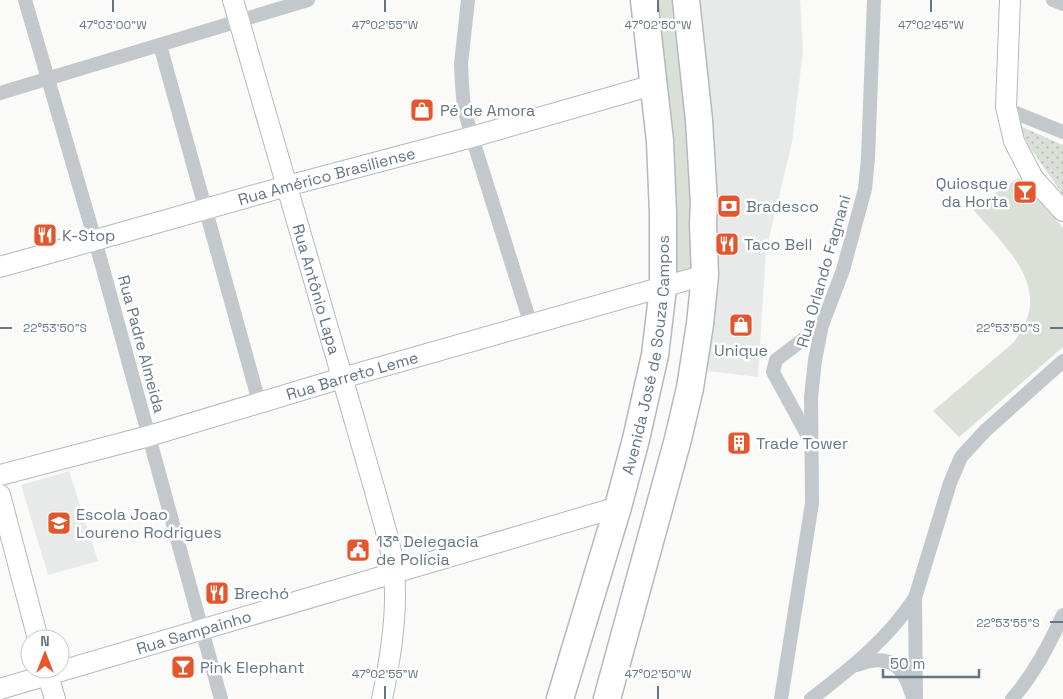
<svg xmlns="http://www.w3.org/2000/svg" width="1063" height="699" viewBox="0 0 1063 699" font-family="'Space Grotesk',sans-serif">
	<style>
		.built { fill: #e8e9e9 }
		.grass { fill: url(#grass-dots) }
		.garden { fill: #dadfd7 }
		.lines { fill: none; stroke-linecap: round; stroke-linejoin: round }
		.secondary-casing { stroke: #b3babf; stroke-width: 22 }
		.highway-casing { stroke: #b4b9bd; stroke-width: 29 }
		.street { stroke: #c3c8cc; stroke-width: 14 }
		.secondary { stroke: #fff; stroke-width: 20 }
		.highway { stroke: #fff; stroke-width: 26 }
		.ticks { fill: none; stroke: #657683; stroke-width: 2 }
		.labels { text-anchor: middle; stroke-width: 5; stroke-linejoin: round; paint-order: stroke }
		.poi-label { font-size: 16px; fill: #657683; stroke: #fff; text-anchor: start }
		.street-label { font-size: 16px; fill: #657683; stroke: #fff }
		.ticks-label { font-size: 12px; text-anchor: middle; fill: #657683; stroke: #fff; stroke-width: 5; stroke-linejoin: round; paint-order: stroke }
	</style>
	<defs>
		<pattern id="grass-dots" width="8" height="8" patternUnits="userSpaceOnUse" patternTransform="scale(1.25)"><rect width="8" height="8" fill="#dadfd7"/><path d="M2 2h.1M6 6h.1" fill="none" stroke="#b4b9b4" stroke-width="1.8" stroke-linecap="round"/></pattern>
	</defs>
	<rect width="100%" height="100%" fill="#fafaf8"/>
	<g class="built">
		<polygon points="696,0 800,0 803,51 792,142 766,251 758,377 700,370"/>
		<polygon points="69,471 98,561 48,575 21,485"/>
	</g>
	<polygon class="grass" points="1020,126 1063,145 1063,195 1029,146"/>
	<g class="garden">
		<polygon points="649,0 681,0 699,272 669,279"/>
		<path d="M1019 178 1063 228V347L959 437 933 411 1013 343C1057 288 1006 249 972 208Z"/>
	</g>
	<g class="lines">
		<g class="secondary-casing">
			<g id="secondary">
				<path id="s1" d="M233 0 375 491C382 518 392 546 394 573 398 612 390 661 382 699"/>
				<polyline points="1010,0 1006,107 1014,141 1033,178 1063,211"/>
				<path id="s2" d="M0 267 287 186 472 137 653 85"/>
				<path id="s3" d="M0 475 149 436 342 378 705 275"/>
				<polyline points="0,495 38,639"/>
				<polyline points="46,669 55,699"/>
				<path id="s4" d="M0 689 618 507"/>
			</g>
		</g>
		<g class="highway-casing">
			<g id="highway">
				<path id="s5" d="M560 699 618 507 636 439 655 355 663 288V214L660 141 644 0"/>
				<polyline points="607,699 678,439 690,388 700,324 705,275 703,224 704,203 699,120 686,0"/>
			</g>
		</g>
		<g class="street">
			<polyline points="25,0 95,240 221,699"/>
			<polyline points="468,0 461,64 462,85 464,108 472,137 531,325"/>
			<polyline points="1053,0 1063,4"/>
			<polyline points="160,45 259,402"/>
			<polyline points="0,93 308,0"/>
			<polyline points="1006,109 1063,132"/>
			<polyline points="810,440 773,372 776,360 822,325"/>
			<path d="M857 665C889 653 903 664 912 695"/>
			<polyline points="781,699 812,503 811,397 815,360 822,325 843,270 865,189 868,158 874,0"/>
			<path d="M811 699C849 670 888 639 914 599"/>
			<polyline points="916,699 915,598 950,483 961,457 985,431 1063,361"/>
			<path d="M1012 699C1034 674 1049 645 1063 615"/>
		</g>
		<use href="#secondary" class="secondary"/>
		<use href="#highway" class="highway"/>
	</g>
	<path class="ticks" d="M113 0V12M385 0V12M658 0V12M931 0V12M0 328H12M1050 328H1063M1050 622H1063M385 686V699M658 686V699"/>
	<defs>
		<g id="shop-square" transform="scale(1.25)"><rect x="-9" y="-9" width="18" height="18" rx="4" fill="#e4572e" stroke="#fff"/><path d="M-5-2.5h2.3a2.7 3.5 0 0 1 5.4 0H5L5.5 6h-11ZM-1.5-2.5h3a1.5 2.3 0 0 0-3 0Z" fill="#fff"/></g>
		<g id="bar-square" transform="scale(1.25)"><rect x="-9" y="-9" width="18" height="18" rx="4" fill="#e4572e" stroke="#fff"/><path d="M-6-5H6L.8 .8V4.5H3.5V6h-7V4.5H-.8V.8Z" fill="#fff"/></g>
		<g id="bank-square" transform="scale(1.25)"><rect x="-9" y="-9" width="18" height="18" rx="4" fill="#e4572e" stroke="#fff"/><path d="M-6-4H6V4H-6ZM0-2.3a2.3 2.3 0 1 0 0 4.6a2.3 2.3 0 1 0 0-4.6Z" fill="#fff"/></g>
		<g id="restaurant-square" transform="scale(1.25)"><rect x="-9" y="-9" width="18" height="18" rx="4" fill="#e4572e" stroke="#fff"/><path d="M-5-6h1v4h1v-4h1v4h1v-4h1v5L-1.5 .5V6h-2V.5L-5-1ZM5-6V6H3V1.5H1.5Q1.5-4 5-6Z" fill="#fff"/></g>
		<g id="building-square" transform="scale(1.25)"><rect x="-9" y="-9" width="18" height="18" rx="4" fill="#e4572e" stroke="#fff"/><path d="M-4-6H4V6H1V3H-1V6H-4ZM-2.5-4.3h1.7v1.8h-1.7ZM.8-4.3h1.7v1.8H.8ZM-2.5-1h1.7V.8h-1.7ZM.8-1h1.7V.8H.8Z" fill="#fff"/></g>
		<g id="school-square" transform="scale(1.25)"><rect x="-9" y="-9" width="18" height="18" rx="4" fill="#e4572e" stroke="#fff"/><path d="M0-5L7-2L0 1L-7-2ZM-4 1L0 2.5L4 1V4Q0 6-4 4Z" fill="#fff"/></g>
		<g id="civic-square" transform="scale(1.25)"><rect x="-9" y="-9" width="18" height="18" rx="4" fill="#e4572e" stroke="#fff"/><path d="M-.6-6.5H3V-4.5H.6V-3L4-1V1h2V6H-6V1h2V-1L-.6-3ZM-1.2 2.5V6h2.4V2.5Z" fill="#fff"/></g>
	</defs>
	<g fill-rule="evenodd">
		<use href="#shop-square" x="422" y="110"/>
		<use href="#bar-square" x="1025" y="192"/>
		<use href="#bank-square" x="729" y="206"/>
		<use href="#restaurant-square" x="45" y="235"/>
		<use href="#restaurant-square" x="727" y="244"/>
		<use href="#shop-square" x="741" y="325"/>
		<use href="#building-square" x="739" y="443"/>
		<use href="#school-square" x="59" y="523"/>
		<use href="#civic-square" x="358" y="550"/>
		<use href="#restaurant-square" x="217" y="593"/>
		<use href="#bar-square" x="183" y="667"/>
	</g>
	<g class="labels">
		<g class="poi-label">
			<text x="440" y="116">Pé de Amora</text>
			<text x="1008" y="189" text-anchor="end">Quiosque<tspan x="1008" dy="18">da Horta</tspan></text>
			<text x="746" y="212">Bradesco</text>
			<text x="62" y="241">K-Stop</text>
			<text x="744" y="250">Taco Bell</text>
			<text x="741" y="356" text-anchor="middle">Unique</text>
			<text x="756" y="449">Trade Tower</text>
			<text x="76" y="520">Escola Joao<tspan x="76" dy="18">Loureno Rodrigues</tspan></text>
			<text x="376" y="547">13ª Delegacia<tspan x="376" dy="18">de Polícia</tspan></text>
			<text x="234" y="599">Brechó</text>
			<text x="200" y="673">Pink Elephant</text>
		</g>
		<g class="street-label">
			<text dy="6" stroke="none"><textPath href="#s2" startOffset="339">Rua Américo Brasiliense</textPath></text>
			<text transform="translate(823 271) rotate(-74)" y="6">Rua Orlando Fagnani</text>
			<text dy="6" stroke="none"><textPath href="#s1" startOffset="301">Rua Antônio Lapa</textPath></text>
			<text transform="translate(142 344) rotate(75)" y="6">Rua Padre Almeida</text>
			<text dy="6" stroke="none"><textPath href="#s5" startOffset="356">Avenida José de Souza Campos</textPath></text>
			<text dy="6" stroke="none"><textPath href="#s3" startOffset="366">Rua Barreto Leme</textPath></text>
			<text dy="6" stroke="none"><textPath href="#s4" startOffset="202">Rua Sampainho</textPath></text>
		</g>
	</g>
	<g class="ticks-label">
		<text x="113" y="29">47°03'00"W</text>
		<text x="385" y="29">47°02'55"W</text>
		<text x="658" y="29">47°02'50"W</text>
		<text x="931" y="29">47°02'45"W</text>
		<text x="55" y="332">22°53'50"S</text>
		<text x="1008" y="332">22°53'50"S</text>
		<text x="1008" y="627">22°53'55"S</text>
		<text x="385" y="678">47°02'55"W</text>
		<text x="658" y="678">47°02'50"W</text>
	</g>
	<g transform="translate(45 654)"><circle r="24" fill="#ffffff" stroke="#c1c8cd"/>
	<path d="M0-4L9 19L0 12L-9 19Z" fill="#e4572e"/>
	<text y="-8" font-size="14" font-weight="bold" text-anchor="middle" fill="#657683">N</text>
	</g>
	<path d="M883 669v8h96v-8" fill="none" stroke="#657683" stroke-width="2.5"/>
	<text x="890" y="669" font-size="15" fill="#657683" stroke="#ffffff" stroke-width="4" paint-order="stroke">50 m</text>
</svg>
